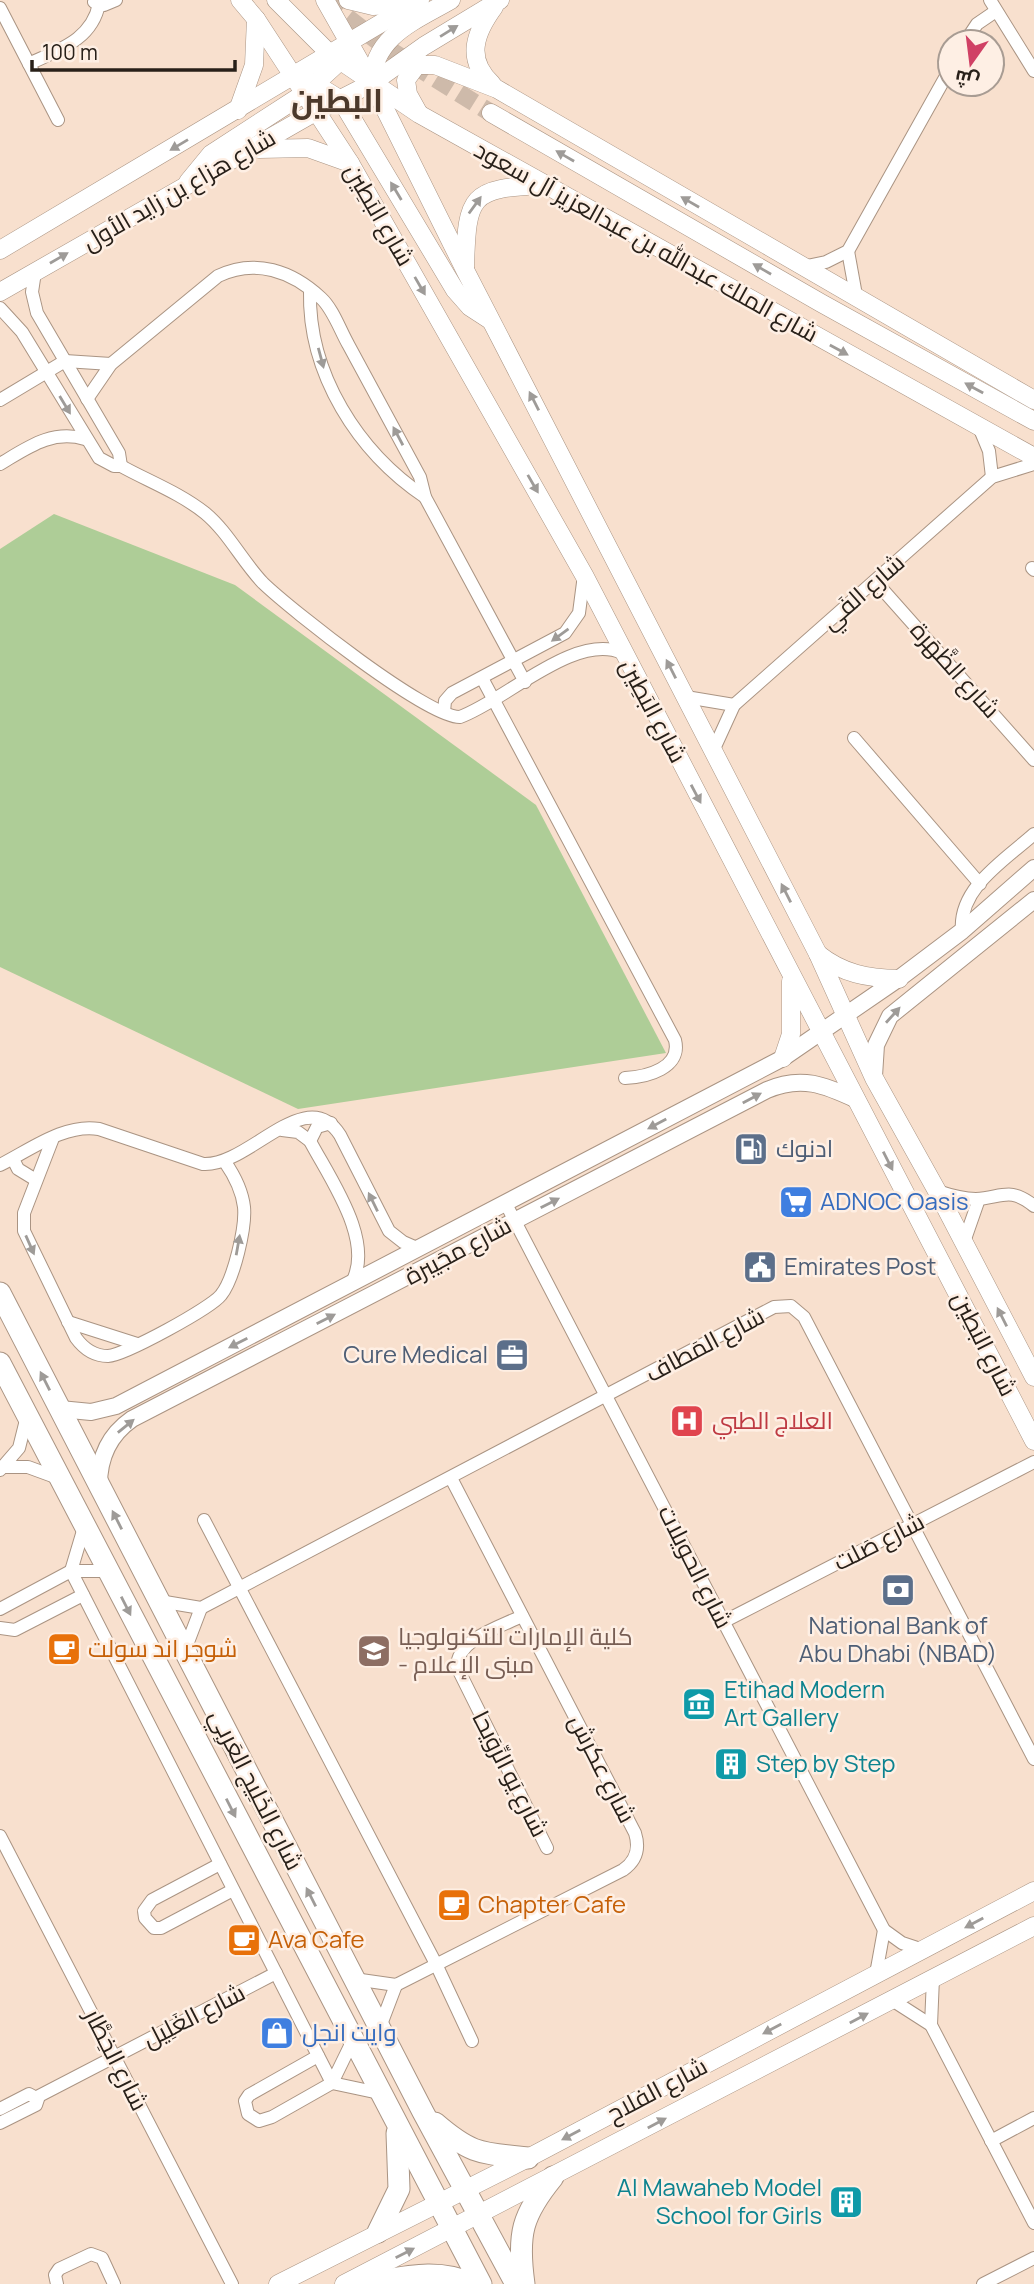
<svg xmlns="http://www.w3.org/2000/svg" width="1034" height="2284" viewBox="0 0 1034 2284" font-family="Manrope,Cairo,sans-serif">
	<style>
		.green { fill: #aecd97 }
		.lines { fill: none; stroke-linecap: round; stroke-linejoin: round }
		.secondary-tunnel { stroke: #cebaaa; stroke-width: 18; stroke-dasharray: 18 9; stroke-linecap: butt }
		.minor-casing { stroke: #aa9483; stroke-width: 14 }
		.tertiary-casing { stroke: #aa9483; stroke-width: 18 }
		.secondary-casing { stroke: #aa9483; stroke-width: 19 }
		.trunk-casing { stroke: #aa9483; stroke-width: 23 }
		.minor { stroke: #fff; stroke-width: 12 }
		.tertiary { stroke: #fff; stroke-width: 16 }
		.secondary { stroke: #fff; stroke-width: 18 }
		.trunk { stroke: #fff; stroke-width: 21 }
		.oneway { fill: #9e9b98 }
		.labels { text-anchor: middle; stroke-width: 5; stroke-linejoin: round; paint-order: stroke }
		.street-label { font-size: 24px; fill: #282019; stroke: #feefe4 }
		.service-label { font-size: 24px; fill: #4e5e75; stroke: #feefe4; text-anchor: start }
		.shop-label { font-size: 24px; fill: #366cbe; stroke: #feefe4; text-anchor: start }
		.health-label { font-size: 24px; fill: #be3a42; stroke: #feefe4; text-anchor: start }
		.education-label { font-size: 24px; fill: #785e54; stroke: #feefe4; text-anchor: start }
		.food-label { font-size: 24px; fill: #c56008; stroke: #feefe4; text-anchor: start }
		.culture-label { font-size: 24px; fill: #0d838f; stroke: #feefe4; text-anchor: start }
		.district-label { font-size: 32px; font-weight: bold; fill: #4c392b; stroke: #feefe4 }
	</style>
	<rect width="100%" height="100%" fill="#f8e0ce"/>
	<polygon class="green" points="54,514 235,585 536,805 666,1053 298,1109 0,967 0,549"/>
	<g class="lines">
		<polyline class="secondary-tunnel" points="326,1 388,49 491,113"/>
		<g class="minor-casing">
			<g id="minor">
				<polyline points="990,0 1034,71"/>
				<polyline points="94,2 104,5 116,0"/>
				<polyline points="0,8 58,120"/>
				<polyline points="965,42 977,24 996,11"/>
				<path d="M29 64C58 50 92 40 99 4"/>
				<polyline points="848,251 856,295"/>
				<polyline points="802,267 826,262 848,251 950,69"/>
				<polyline points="35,272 32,292 37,313 119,453 121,466"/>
				<path d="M310 291C308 374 358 452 425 497"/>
				<path d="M0 308 22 332 99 458 114 466H121C148 481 180 493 205 513 228 532 242 561 263 583 291 610 428 718 460 717 505 701 575 632 622 653"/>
				<path d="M87 399 111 364 218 276C255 258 292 271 321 298 333 309 340 330 348 344 372 388 396 433 420 477L425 497 525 682"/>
				<polyline points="0,400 65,361 111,364"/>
				<polyline points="979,427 989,451 992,477"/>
				<path d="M0 464C27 448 52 429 85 439"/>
				<polyline points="1032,568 1034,570"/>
				<polyline points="875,581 1034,760"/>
				<path d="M482 678 675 1040C682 1068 647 1077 625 1078"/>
				<polyline points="686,697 734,705"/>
				<polyline points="444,712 445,701 452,693 565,633 579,613 584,575"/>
				<polyline points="854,738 980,884"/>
				<polyline points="713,751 734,705 992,477 1034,464"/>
				<path d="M962 931C958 888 1005 860 1034 834"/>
				<path d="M282 1130 298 1132 310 1141C330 1179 376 1242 351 1284"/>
				<path d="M53 1138 24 1213V1231L76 1338C84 1349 94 1356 108 1356 125 1355 211 1308 221 1295 234 1279 246 1227 244 1207 242 1190 234 1175 225 1162"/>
				<polyline points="310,1141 317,1127 331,1123"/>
				<polyline points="13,1159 18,1169 36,1180"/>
				<path d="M0 1165C30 1150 65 1123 99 1129L203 1164C249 1167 306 1082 340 1135L389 1231 403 1242 419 1249"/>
				<path d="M937 1191C949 1195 963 1199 976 1199 1001 1198 1010 1186 1034 1206"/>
				<polyline points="506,1204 884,1930 902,1943 923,1950"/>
				<polyline points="964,1242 979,1199"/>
				<polyline points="68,1322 137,1344"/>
				<polyline points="5,1467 28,1467 58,1478"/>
				<polyline points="0,1470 19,1448 27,1416"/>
				<polyline points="204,1520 436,1964 472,2041"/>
				<polyline points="71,1571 332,2083"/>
				<polyline points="71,1571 85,1524"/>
				<polyline points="159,1601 201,1608 774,1307 791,1306 804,1317 1034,1759"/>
				<polyline points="0,1609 71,1571 108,1571"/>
				<path d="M522 1616C500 1627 457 1639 457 1667L547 1848"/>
				<polyline points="723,1622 1034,1462"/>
				<polyline points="0,1628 15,1630 83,1595"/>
				<polyline points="185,1650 201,1608"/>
				<polyline points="0,1836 232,2284"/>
				<polyline points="220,1864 152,1900 144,1911 145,1918 154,1928 161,1928 233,1890"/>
				<polyline points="876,1974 884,1930"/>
				<polyline points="933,1978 931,2025 1034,2223"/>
				<path d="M354 1979 396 1985 623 1870C636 1861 640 1849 635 1833L451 1478"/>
				<polyline points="892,2000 931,2025"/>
				<polyline points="380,2027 396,1985"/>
				<polyline points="318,2056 249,2095 245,2101 248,2114 259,2121 272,2117 332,2083 352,2042"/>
				<polyline points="332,2083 379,2093"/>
				<polyline points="37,2097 276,1973"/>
				<polyline points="0,2109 29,2094 38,2099 36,2105 0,2123"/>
				<polyline points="991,2141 1034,2118"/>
				<polyline points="57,2284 55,2275 59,2269 91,2254 102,2258 114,2284"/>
				<polyline points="983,2284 1034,2258"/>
			</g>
		</g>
		<g class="tertiary-casing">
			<g id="tertiary">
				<polyline points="874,1076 876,1045 890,1016 1034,900"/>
				<polyline points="60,1409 91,1412 116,1406 783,1058 901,977 962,931 1034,868"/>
				<path d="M99 1485C99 1458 109 1435 132 1419L767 1090C801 1075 825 1085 857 1100"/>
			</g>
		</g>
		<g class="secondary-casing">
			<g id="secondary">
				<polyline points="240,0 256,19 350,163 584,575 1034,1441"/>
				<polyline points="276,0 329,53 419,114 1034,457"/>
				<polyline points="325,0 372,83 465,270 818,954 874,1078 937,1191 1034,1377"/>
				<polyline points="348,0 373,6 407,4"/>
				<polyline points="292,76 315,84 341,100 455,290 470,307 490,320"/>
				<path d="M372 83C373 36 415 21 451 0"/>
				<path d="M492 84C465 59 475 33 494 7"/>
				<polyline points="238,110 254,65 256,19"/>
				<polyline points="418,112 408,94 406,80 417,65 435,65 497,89 1034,400"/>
				<polyline points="491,113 821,303 1034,421"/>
				<polyline points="259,149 308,148 350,163"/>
				<polyline points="188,182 211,154 305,93 340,61"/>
				<polyline points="0,250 420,0"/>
				<path d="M465 267C467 195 470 188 544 185"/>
				<polyline points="0,292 317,111 372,83 424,46 500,0"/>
				<path d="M818 954C843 974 867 978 899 979"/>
				<polyline points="783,1058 791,1034 791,981"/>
				<polyline points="278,2284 528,2158 1034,1891"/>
				<polyline points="344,2284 1034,1926"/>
			</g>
		</g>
		<g class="trunk-casing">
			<g id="trunk">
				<polyline points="0,1293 423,2112 516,2284"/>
				<polyline points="0,1363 481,2284"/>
				<path d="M435 2123C472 2155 481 2153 528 2158"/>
				<polyline points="378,2232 399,2189 397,2133"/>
				<path d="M363 2284C402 2278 435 2267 473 2284"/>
				<path d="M524 2284C517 2234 522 2215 553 2177"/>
			</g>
		</g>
		<use href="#minor" class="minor"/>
		<use href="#tertiary" class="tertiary"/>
		<use href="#secondary" class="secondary"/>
		<use href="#trunk" class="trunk"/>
	</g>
	<defs><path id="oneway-solid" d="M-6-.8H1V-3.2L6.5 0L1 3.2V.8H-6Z" transform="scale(1.75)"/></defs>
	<g class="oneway">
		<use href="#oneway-solid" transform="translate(449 31) rotate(-32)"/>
		<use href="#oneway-solid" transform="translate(179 145) rotate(149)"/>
		<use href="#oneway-solid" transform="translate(565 156) rotate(-150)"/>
		<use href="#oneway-solid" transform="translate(396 191) rotate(-121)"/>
		<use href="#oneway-solid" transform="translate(690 202) rotate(-150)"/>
		<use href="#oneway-solid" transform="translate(475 205) rotate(-54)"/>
		<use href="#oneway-solid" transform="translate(59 258) rotate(-30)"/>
		<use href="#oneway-solid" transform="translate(762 269) rotate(-150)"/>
		<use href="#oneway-solid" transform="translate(420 286) rotate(60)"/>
		<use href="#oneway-solid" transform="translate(839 350) rotate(29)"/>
		<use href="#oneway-solid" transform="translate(321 358) rotate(75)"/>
		<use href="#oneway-solid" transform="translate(974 388) rotate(-151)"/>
		<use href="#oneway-solid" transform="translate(534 401) rotate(-117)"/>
		<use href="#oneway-solid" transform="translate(65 405) rotate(59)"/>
		<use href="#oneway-solid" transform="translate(398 436) rotate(-118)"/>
		<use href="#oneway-solid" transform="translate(533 484) rotate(60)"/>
		<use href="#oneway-solid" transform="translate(560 635) rotate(144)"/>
		<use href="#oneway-solid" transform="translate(671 669) rotate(-117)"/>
		<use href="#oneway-solid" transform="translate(696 794) rotate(62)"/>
		<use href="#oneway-solid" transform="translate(786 893) rotate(-117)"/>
		<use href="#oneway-solid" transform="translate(893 1015) rotate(-48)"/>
		<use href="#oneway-solid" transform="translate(752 1098) rotate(-28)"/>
		<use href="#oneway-solid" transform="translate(657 1124) rotate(152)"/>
		<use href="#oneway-solid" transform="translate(888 1161) rotate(63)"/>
		<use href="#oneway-solid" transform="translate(373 1202) rotate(-116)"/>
		<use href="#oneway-solid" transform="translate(550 1203) rotate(-27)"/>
		<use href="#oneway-solid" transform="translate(30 1245) rotate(66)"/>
		<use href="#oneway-solid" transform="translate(238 1245) rotate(-80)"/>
		<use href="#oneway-solid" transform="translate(1002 1317) rotate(-117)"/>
		<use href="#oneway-solid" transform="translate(326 1319) rotate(-27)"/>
		<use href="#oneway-solid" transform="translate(238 1343) rotate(153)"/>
		<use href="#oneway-solid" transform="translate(45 1381) rotate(-117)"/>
		<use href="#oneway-solid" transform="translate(126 1426) rotate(-39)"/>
		<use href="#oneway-solid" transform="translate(117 1520) rotate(-117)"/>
		<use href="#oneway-solid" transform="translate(126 1606) rotate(63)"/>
		<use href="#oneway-solid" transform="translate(231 1808) rotate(63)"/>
		<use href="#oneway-solid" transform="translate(311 1897) rotate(-117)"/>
		<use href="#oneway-solid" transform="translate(974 1923) rotate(152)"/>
		<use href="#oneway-solid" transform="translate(859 2018) rotate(-28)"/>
		<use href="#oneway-solid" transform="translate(772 2029) rotate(152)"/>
		<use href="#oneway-solid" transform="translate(657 2123) rotate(-28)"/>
		<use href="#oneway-solid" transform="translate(571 2135) rotate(152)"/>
		<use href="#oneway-solid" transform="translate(405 2253) rotate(-27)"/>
	</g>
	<defs>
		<g id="fuel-square" transform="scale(1.75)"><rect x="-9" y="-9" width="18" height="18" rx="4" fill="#5c6f8a" stroke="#feefe4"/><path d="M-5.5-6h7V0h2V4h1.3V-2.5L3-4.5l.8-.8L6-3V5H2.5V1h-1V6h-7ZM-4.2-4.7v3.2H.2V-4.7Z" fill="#fff"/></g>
		<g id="supermarket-square" transform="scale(1.75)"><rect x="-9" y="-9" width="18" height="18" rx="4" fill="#3f7fe0" stroke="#feefe4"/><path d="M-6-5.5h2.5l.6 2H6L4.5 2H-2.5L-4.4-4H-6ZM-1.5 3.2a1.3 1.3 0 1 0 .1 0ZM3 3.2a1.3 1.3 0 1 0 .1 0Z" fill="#fff"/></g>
		<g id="civic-square" transform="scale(1.75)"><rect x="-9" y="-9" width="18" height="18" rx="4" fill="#5c6f8a" stroke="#feefe4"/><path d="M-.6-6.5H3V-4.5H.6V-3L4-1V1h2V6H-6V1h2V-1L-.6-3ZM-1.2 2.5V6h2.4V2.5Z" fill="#fff"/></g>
		<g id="office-square" transform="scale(1.75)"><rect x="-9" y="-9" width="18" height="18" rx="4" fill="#5c6f8a" stroke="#feefe4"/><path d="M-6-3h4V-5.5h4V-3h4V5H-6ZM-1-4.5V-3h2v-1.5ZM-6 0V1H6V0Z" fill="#fff"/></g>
		<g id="hospital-square" transform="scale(1.75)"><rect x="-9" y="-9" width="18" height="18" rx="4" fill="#e0444e" stroke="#feefe4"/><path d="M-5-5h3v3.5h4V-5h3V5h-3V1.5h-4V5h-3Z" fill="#fff"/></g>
		<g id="bank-square" transform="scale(1.75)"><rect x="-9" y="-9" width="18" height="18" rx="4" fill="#5c6f8a" stroke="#feefe4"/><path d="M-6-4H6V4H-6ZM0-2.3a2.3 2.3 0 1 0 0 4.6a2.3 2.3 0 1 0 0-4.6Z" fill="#fff"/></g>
		<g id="cafe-square" transform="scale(1.75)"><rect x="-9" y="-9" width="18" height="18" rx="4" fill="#e8710a" stroke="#feefe4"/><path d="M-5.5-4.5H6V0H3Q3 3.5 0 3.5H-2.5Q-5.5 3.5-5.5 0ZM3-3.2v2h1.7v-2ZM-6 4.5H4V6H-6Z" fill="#fff"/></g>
		<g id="school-square" transform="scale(1.75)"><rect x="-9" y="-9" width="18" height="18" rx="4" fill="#8d6e63" stroke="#feefe4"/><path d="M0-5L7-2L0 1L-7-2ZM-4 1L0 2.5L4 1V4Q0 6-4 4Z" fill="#fff"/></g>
		<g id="museum-square" transform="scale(1.75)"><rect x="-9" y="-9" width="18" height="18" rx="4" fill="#0f9aa8" stroke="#feefe4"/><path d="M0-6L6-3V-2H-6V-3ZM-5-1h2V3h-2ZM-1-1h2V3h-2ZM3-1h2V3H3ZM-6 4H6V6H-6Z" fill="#fff"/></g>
		<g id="building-square" transform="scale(1.75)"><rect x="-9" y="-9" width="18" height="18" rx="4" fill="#0f9aa8" stroke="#feefe4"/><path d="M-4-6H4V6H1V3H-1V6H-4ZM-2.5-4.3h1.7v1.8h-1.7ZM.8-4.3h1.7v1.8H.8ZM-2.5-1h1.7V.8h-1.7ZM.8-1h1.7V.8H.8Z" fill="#fff"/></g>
		<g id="shop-square" transform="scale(1.75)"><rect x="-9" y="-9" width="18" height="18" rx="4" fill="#3f7fe0" stroke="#feefe4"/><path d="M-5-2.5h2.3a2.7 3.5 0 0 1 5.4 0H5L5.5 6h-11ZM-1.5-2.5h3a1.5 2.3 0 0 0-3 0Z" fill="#fff"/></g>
	</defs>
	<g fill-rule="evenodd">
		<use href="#fuel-square" x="751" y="1149"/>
		<use href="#supermarket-square" x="796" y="1202"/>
		<use href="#civic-square" x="760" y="1267"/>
		<use href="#office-square" x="512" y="1355"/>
		<use href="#hospital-square" x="687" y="1421"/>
		<use href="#bank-square" x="898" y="1590"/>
		<use href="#cafe-square" x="64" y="1649"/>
		<use href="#school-square" x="374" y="1651"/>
		<use href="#museum-square" x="699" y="1704"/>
		<use href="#building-square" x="731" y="1764"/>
		<use href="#cafe-square" x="454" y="1905"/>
		<use href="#cafe-square" x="244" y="1940"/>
		<use href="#shop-square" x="277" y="2033"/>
		<use href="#building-square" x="846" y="2202"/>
	</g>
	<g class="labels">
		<g class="street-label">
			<text transform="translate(179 190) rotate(-30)" y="8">شارع هزاع بن زايد الأول</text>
			<text transform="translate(379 215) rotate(60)" y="8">شارع البَطِين</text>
			<text transform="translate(646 242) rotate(29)" y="8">شارع الملك عبدالله بن عبدالعزيز آل سعود</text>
			<text transform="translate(863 592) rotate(-41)" y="8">شارع الفَي</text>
			<text transform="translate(955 670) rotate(48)" y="8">شارع الظَّهَرة</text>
			<text transform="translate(653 711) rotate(62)" y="8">شارع البَطِين</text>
			<text transform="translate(458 1251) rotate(-28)" y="8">شارع مجَيبرة</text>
			<text transform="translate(984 1344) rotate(63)" y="8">شارع البَطِين</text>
			<text transform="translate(705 1345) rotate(-28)" y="8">شارع المَطاف</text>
			<text transform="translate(879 1542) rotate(-27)" y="8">شارع صَلت</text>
			<text transform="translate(695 1567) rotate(63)" y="8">شارع الحويلات</text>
			<text transform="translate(602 1769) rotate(63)" y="8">شارع عكرش</text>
			<text transform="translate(510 1774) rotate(63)" y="8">شارع يَو الرِّوَيحا</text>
			<text transform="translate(256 1790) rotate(63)" y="8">شارع الخَلِيج العَربِي</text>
			<text transform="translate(194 2016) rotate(-27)" y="8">شارع الغَلِيل</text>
			<text transform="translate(116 2060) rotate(63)" y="8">شارع الخِطَّار</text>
			<text transform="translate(657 2090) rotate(-28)" y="8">شارع الفلاح</text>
		</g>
		<g class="service-label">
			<text x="776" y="1157">ادنوك</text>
			<text x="784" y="1275">Emirates Post</text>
			<text x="488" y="1363" text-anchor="end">Cure Medical</text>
			<text x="898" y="1634" text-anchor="middle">National Bank of<tspan x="898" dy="28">Abu Dhabi (NBAD)</tspan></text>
		</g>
		<g class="shop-label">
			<text x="820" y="1210">ADNOC Oasis</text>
			<text x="302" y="2041">وايت انجل</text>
		</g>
		<g class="health-label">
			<text x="712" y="1429">العلاج الطبي</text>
		</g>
		<g class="education-label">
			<text x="398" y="1645">كلية الإمارات للتكنولوجيا<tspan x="398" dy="28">- مبنى الإعلام</tspan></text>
		</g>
		<g class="food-label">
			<text x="88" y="1657">شوجر اند سولت</text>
			<text x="478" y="1913">Chapter Cafe</text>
			<text x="268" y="1948">Ava Cafe</text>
		</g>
		<g class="culture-label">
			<text x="724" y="1698">Etihad Modern<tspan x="724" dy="28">Art Gallery</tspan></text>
			<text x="756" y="1772">Step by Step</text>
			<text x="822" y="2196" text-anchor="end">Al Mawaheb Model<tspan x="822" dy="28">School for Girls</tspan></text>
		</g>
		<g class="district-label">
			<text x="337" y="112">البطين</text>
		</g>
	</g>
	<g transform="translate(971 63) rotate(194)"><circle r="33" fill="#feefe4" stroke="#a89c93" stroke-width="2"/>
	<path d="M0-5L12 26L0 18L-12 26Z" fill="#d04165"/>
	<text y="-10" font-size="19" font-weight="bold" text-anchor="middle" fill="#282019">ش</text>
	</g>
	<path d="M32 60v10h203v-10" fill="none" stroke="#282019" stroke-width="3.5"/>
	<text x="42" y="60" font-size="21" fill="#282019" stroke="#feefe4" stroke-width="5" paint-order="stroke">100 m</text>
</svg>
